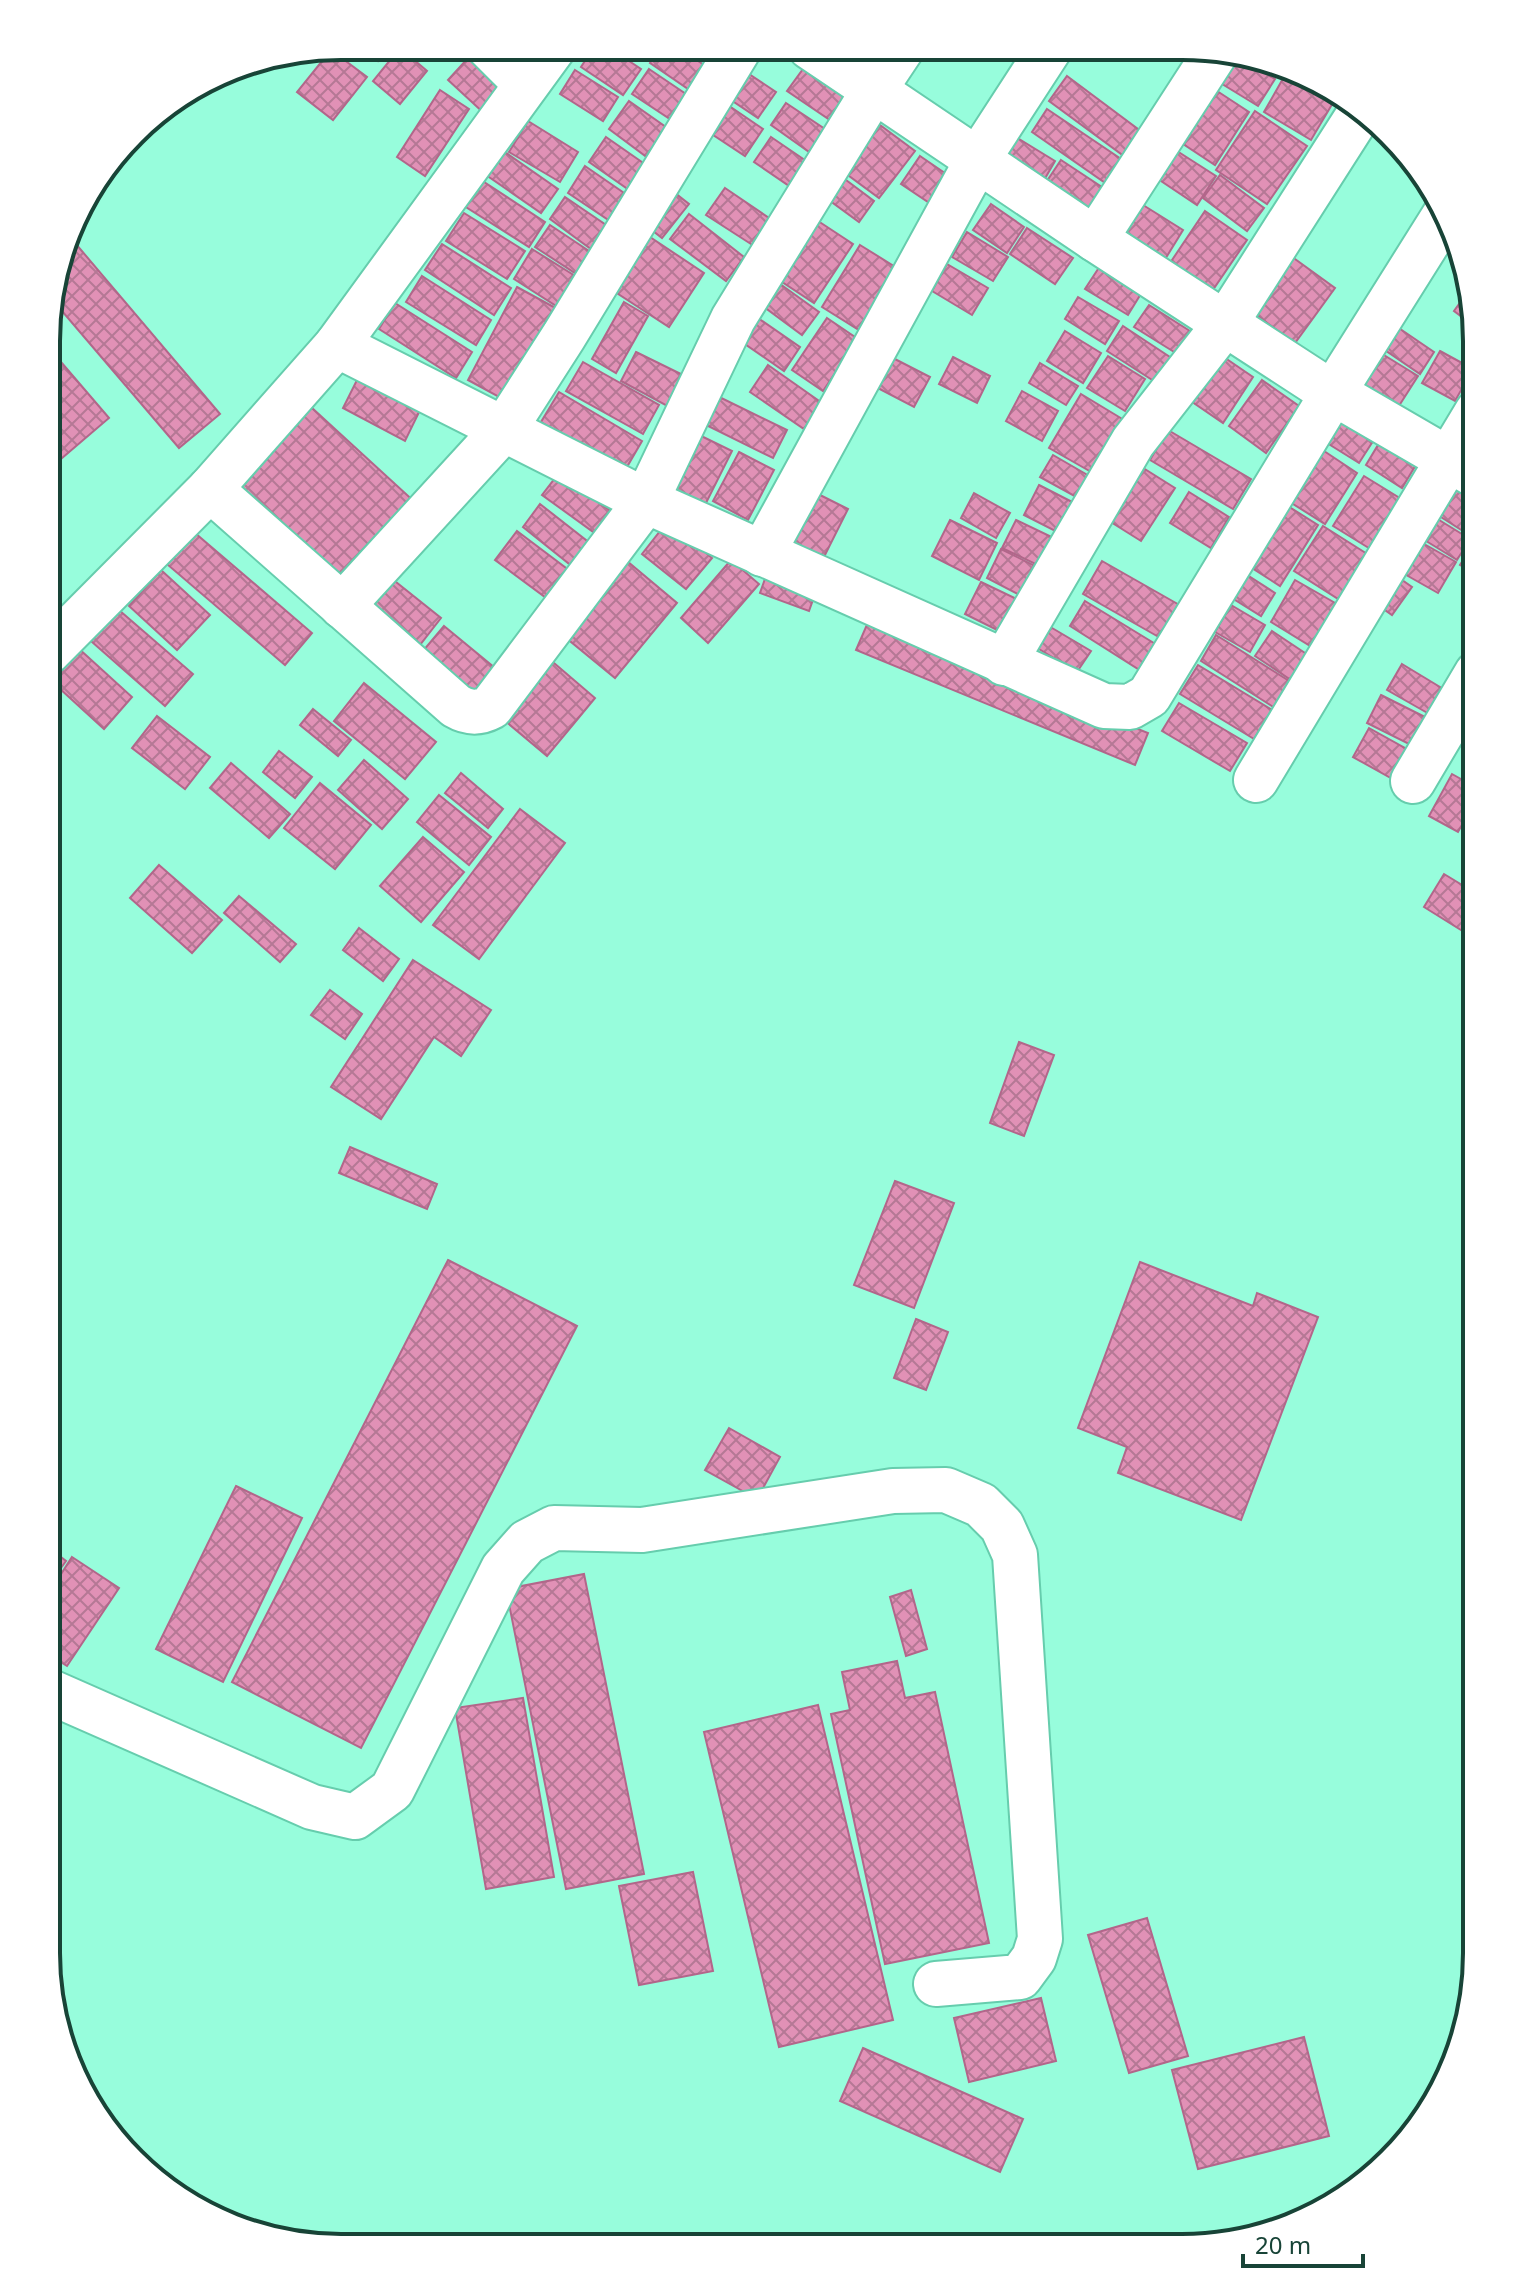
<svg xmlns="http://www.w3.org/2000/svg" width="1523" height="2294" viewBox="0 0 1523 2294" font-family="'Noto Sans',sans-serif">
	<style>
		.building { fill: url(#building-cross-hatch); stroke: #b2668a; stroke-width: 2 }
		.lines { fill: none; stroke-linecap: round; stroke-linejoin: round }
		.minor-casing { stroke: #66cdad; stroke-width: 48 }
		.minor { stroke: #fff; stroke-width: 44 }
		.rim { fill: none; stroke: #184437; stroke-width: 4 }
	</style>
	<defs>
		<pattern id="building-cross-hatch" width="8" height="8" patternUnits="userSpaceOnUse" patternTransform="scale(2)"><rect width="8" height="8" fill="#e191b6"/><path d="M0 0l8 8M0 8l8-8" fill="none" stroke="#b57895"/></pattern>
	</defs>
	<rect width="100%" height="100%" fill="#97fddc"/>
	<g class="building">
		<polygon points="361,46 390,46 378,61"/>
		<polygon points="594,47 608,47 641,69 623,95 581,67"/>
		<polygon points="661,47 677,47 710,69 694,93 650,63"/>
		<polygon points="831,47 874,48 859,68"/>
		<polygon points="400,48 427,71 400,104 373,81"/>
		<polygon points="331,50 367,77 333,120 297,92"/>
		<polygon points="1233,54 1275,79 1258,106 1214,79"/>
		<polygon points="470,56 508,91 486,115 448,80"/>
		<polygon points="806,65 847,94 830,120 787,91"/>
		<polygon points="740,68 776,92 758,118 722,94"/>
		<polygon points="649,69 689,96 673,121 632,94"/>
		<polygon points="575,70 618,97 603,121 560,94"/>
		<polygon points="1285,75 1337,96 1311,140 1264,112"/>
		<polygon points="1067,76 1150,138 1132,162 1049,101"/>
		<polygon points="1214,89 1249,112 1215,165 1180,142"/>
		<polygon points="440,90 469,109 425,176 397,157"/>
		<polygon points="719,99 763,129 745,156 701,127"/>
		<polygon points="629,101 673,132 652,161 609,129"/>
		<polygon points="786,103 828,131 812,154 771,125"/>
		<polygon points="1047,109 1130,165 1114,189 1032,132"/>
		<polygon points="1255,111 1307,146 1267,204 1216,170"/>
		<polygon points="528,121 578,152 560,182 509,152"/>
		<polygon points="876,122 915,151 879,198 841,170"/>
		<polygon points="1011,134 1055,161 1040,187 996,159"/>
		<polygon points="606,137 649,167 632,192 589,162"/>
		<polygon points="771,137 815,167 798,192 754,162"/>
		<polygon points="502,150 558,189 541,213 486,175"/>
		<polygon points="1177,151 1216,176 1197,205 1158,179"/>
		<polygon points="1410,155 1416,161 1423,173 1405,163"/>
		<polygon points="920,156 955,180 937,208 901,184"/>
		<polygon points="1061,160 1111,193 1093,220 1043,187"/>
		<polygon points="585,166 627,195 610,221 568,193"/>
		<polygon points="838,174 874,201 859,222 822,195"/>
		<polygon points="1220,175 1264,208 1247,231 1203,198"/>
		<polygon points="478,178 545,222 529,247 461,204"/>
		<polygon points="725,188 772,220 754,246 706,215"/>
		<polygon points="670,189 689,204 662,238 643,223"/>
		<polygon points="565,197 612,229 595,252 550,219"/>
		<polygon points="1135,200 1183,230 1164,261 1116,232"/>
		<polygon points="991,204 1024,227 1007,253 973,230"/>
		<polygon points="1205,211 1247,240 1208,297 1166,269"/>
		<polygon points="464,213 525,251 507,279 446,241"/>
		<polygon points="689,214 744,257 726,281 670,239"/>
		<polygon points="815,219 853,244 814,303 776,278"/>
		<polygon points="550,225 595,255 581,277 535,247"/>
		<polygon points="1027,228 1073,258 1055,284 1010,254"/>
		<polygon points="967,232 1008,257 993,281 952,257"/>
		<polygon points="644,233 704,273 669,327 609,288"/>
		<polygon points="70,237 220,414 179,448 50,297"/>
		<polygon points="442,244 511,288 494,315 425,270"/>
		<polygon points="860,245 897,268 859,330 822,307"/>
		<polygon points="532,249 580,279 561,309 514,279"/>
		<polygon points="1288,254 1335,288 1295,343 1248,309"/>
		<polygon points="947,264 988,288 972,315 932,291"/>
		<polygon points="1100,266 1142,292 1128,315 1085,289"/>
		<polygon points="422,276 491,320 476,345 406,302"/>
		<polygon points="769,276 819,312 802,335 753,299"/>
		<polygon points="517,287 561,311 512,404 468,380"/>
		<polygon points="1467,293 1474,326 1454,311"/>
		<polygon points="1078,297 1119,321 1105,344 1065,319"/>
		<polygon points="624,302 648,316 616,373 592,359"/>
		<polygon points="395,303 472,352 456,378 379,329"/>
		<polygon points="1149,305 1201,338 1187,360 1134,327"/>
		<polygon points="755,316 800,347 784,371 739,340"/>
		<polygon points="827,318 858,339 823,391 792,370"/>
		<polygon points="1387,320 1434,352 1420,374 1373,342"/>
		<polygon points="1123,326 1176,361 1160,385 1107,351"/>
		<polygon points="1065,331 1101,353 1083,383 1047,361"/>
		<polygon points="1366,344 1418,376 1397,409 1346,378"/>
		<polygon points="49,348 109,418 48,470"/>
		<polygon points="1212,349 1253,377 1223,423 1182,395"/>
		<polygon points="1440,351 1473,369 1455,401 1422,383"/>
		<polygon points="636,352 687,377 671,408 621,381"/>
		<polygon points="887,355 930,377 914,407 872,385"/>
		<polygon points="1108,356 1145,379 1125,411 1087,388"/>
		<polygon points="953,357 990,376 977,403 939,384"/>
		<polygon points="583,362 659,405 643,434 566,391"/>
		<polygon points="1040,363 1078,386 1066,405 1029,383"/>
		<polygon points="768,365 822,403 804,429 750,392"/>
		<polygon points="362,370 424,402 405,441 343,408"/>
		<polygon points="1262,380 1299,406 1266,453 1229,426"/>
		<polygon points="1022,391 1058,411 1042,441 1006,421"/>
		<polygon points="559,392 642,441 624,472 541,422"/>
		<polygon points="709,392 787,430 773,458 696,420"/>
		<polygon points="1081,394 1124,420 1093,473 1049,448"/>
		<polygon points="311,407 418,505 342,587 236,489"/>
		<polygon points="1335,413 1375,438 1359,463 1319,438"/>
		<polygon points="1168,430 1251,479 1233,509 1150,460"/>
		<polygon points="693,432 732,451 704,507 665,487"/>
		<polygon points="1381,440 1417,463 1402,488 1366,465"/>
		<polygon points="1318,447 1357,473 1325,524 1285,499"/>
		<polygon points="739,452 774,470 748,520 713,501"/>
		<polygon points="1053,455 1091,477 1078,498 1040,477"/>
		<polygon points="1140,466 1175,488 1141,541 1106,519"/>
		<polygon points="559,473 612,512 596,534 542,495"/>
		<polygon points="1364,476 1403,500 1372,550 1333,526"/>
		<polygon points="1453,480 1477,494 1477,540 1433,512"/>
		<polygon points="1039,485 1082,507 1067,537 1024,515"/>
		<polygon points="812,491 848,509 821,563 785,545"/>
		<polygon points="1189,492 1229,517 1211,548 1170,523"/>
		<polygon points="974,493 1010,513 996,538 961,518"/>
		<polygon points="1283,503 1318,525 1280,586 1244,563"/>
		<polygon points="540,504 591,544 573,567 523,527"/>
		<polygon points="1431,515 1470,539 1457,560 1418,536"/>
		<polygon points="950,520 997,543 979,580 932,556"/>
		<polygon points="1016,520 1062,542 1048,570 1002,548"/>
		<polygon points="668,521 712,558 686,589 642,554"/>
		<polygon points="1323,526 1372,557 1343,602 1294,571"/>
		<polygon points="188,527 312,633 285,665 161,559"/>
		<polygon points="517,531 574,574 553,603 495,560"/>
		<polygon points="1410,536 1456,562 1438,593 1392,567"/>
		<polygon points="1474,543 1477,544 1477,575 1460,565"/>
		<polygon points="1001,549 1047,572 1033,602 987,578"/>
		<polygon points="731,560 759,584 708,643 681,618"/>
		<polygon points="627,561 677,603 615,678 565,637"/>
		<polygon points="1102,561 1183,607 1164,640 1083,594"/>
		<polygon points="161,570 210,615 177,650 129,606"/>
		<polygon points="1241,571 1275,593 1261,616 1227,595"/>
		<polygon points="1395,575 1412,587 1392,615 1375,603"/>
		<polygon points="766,576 815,594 809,611 760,593"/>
		<polygon points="391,578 441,618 416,650 366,611"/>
		<polygon points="1295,580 1337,604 1312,647 1271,622"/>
		<polygon points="981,582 1021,601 1005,634 965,614"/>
		<polygon points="1085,601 1162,648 1146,674 1070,626"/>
		<polygon points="112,604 193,674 165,706 84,635"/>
		<polygon points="1231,605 1265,625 1250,652 1215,632"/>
		<polygon points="869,620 1148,733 1135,765 856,650"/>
		<polygon points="1047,625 1091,651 1077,672 1034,646"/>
		<polygon points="444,626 501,673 475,705 417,658"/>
		<polygon points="1272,631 1308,655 1291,680 1255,656"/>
		<polygon points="1216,635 1294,684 1278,710 1201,661"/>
		<polygon points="77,647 132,697 104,729 48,678"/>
		<polygon points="547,657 595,698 547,756 498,715"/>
		<polygon points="1402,664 1445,690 1431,715 1387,690"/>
		<polygon points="1198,665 1272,710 1254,739 1180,694"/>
		<polygon points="364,683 436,742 405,779 334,721"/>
		<polygon points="1381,695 1425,717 1411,745 1367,723"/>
		<polygon points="1179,703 1247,743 1230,771 1162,731"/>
		<polygon points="313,709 351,740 338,756 300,725"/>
		<polygon points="157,716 210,757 185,789 132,748"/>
		<polygon points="1369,728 1412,752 1396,781 1353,757"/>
		<polygon points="48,744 59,753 48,766"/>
		<polygon points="279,751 312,777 295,798 263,772"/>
		<polygon points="364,760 408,799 382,829 338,790"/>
		<polygon points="231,763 290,814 269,838 210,788"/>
		<polygon points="461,773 503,809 488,828 445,793"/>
		<polygon points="1452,774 1477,788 1477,798 1458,832 1429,816"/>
		<polygon points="320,783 371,825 335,869 284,828"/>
		<polygon points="439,795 491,837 469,865 417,822"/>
		<polygon points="1477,808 1477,841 1463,832"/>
		<polygon points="520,809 565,843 479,959 433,925"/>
		<polygon points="423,837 464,872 421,922 380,886"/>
		<polygon points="159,865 222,920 192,953 130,898"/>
		<polygon points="1444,874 1477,894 1477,940 1424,907"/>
		<polygon points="239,896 296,944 280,962 224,913"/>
		<polygon points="359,928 399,959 383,981 343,950"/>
		<polygon points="413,960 491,1010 461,1056 434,1037 381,1119 331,1087"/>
		<polygon points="330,990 362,1014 345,1039 311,1015"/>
		<polygon points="1019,1042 1054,1055 1024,1136 990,1123"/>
		<polygon points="350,1147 437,1184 427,1209 339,1173"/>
		<polygon points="47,1158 60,1168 47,1184"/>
		<polygon points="895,1181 954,1203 914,1308 854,1285"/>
		<polygon points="448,1260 577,1326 361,1748 232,1682"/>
		<polygon points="1140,1262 1253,1306 1257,1293 1318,1317 1241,1520 1118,1473 1127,1447 1078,1428"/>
		<polygon points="916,1319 948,1332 926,1390 894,1378"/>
		<polygon points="729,1428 780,1457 757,1499 705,1470"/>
		<polygon points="236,1486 302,1518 223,1682 156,1649"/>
		<polygon points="47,1546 66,1561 47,1587"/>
		<polygon points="72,1557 119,1588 67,1666 46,1653 47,1596"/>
		<polygon points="584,1574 644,1874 566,1889 506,1589"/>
		<polygon points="911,1590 927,1649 906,1656 890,1597"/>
		<polygon points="897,1661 905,1698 935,1692 989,1943 885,1964 831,1714 850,1710 842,1672"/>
		<polygon points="523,1698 554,1877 486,1889 455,1708"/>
		<polygon points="818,1705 893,2020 779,2047 704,1732"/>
		<polygon points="693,1872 713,1971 639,1985 619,1886"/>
		<polygon points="1147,1918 1188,2056 1129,2073 1088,1935"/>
		<polygon points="1041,1998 1056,2061 969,2082 954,2018"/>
		<polygon points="1304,2037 1329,2136 1198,2169 1172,2070"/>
		<polygon points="863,2048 1023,2119 1000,2172 840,2101"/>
	</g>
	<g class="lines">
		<g class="minor-casing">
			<g id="minor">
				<polyline points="488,46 526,84"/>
				<polyline points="554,47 337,345 646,501 1104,706 1130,707 1149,696 1333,393 1446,213"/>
				<polyline points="810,47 1095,239 1315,382 1477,476"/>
				<polyline points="1095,239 1218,49"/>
				<path d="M210 489 456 706C468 713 478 714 491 707L646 501 733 319 874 90 902 48"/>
				<polyline points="762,554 978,159 1050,48"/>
				<polyline points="342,606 505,428 564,336 740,47"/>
				<polyline points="48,652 210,489 337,345"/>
				<polyline points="1004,663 1133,442 1225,324 1363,108"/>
				<polyline points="1256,780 1477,412"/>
				<polyline points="1413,781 1477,673"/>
				<polyline points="46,1690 312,1807 355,1817 392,1790 503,1569 527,1542 554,1528 642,1530 893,1491 946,1490 981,1505 1002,1526 1015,1555 1040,1939 1034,1958 1020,1977 936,1984"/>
			</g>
		</g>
		<use href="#minor" class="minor"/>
	</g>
	<path d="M0 0H1523V2294H0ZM341 60H1182A281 281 0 0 1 1463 341V1953A281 281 0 0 1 1182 2234H341A281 281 0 0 1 60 1953V341A281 281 0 0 1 341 60Z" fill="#fff" fill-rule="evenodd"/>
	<path class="rim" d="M341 60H1182A281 281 0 0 1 1463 341V1953A281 281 0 0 1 1182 2234H341A281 281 0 0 1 60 1953V341A281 281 0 0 1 341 60Z"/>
	<path d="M1243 2254v12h120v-12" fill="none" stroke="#184437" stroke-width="4"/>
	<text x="1255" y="2254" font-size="24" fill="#184437" stroke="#ffffff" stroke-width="6" paint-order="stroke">20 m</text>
</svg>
